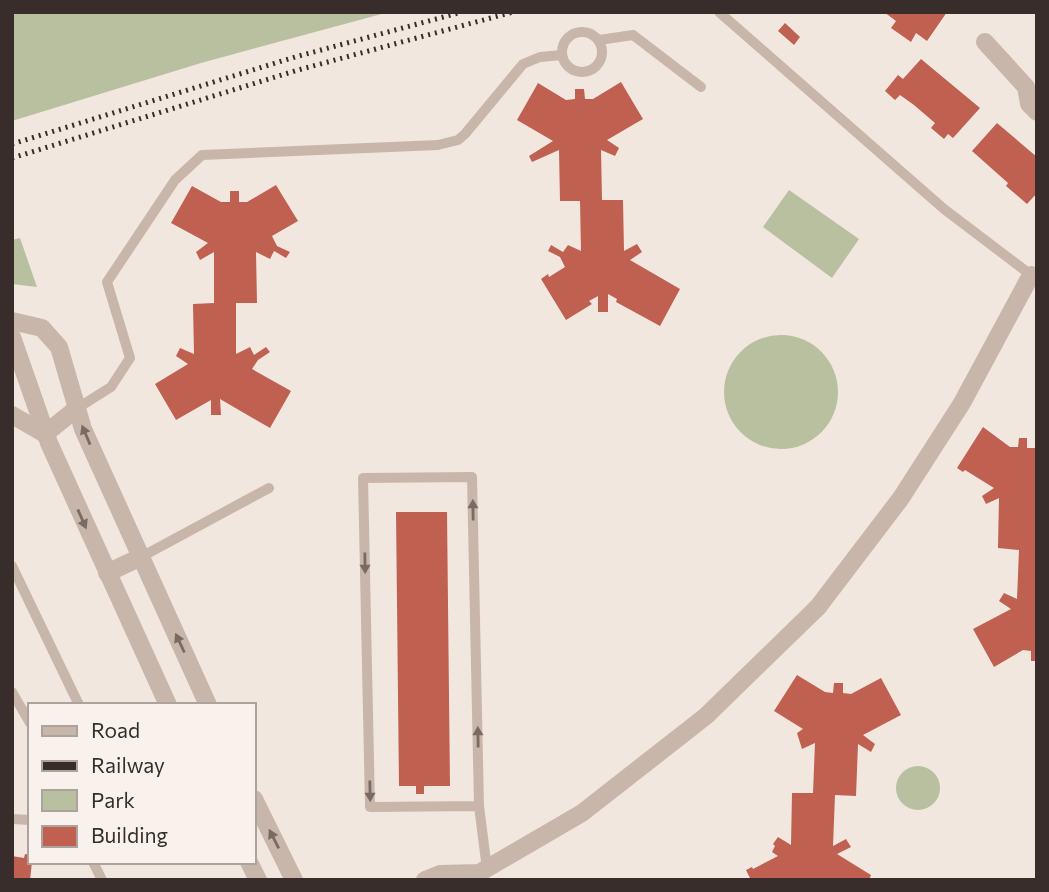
<svg xmlns="http://www.w3.org/2000/svg" width="1049" height="892" viewBox="0 0 1049 892" font-family="Commissioner,sans-serif">
	<style>
		.green { fill: #b8c0a0 }
		.building { fill: #bf6050 }
		.lines { fill: none; stroke-linecap: round; stroke-linejoin: round }
		.service { stroke: #c9b6ab; stroke-width: 10 }
		.minor { stroke: #c9b6ab; stroke-width: 18 }
		.rail { stroke: #382d2a; stroke-width: 5; stroke-dasharray: 2 5; stroke-linecap: butt }
		.oneway { fill: #796b64 }
	</style>
	<rect width="100%" height="100%" fill="#f2e7df"/>
	<g class="green">
		<polygon points="12,12 389,12 201,63 12,121"/>
		<polygon points="789,190 859,239 832,278 763,227"/>
		<polygon points="20,238 37,287 12,284 12,240"/>
		<circle cx="781" cy="392" r="57"/>
		<circle cx="918" cy="788" r="22"/>
	</g>
	<g class="building">
		<polygon points="884,12 947,12 927,41 916,33 911,42 891,28 896,21"/>
		<polygon points="785,23 800,37 794,45 778,31"/>
		<polygon points="921,59 980,108 953,138 948,134 944,139 931,128 935,123 914,105 900,95 895,100 885,91 898,75 903,79"/>
		<polygon points="621,82 643,119 607,140 619,148 615,156 601,150 602,200 623,200 624,251 637,244 642,252 630,260 680,289 660,326 616,302 617,299 608,294 608,312 598,312 598,296 589,301 592,304 566,320 541,279 548,274 549,277 565,267 560,257 548,251 551,245 563,252 568,245 581,251 580,201 560,201 559,150 532,162 529,156 553,141 517,120 538,83 566,100 575,99 575,89 584,89 585,99 593,99"/>
		<polygon points="997,123 1037,157 1037,193 1027,204 1006,186 1008,183 972,151"/>
		<polygon points="276,185 298,221 272,236 277,246 290,252 286,258 274,251 270,259 256,252 257,303 236,303 236,354 250,347 254,355 266,347 270,352 258,360 252,369 291,391 270,428 220,399 221,415 211,415 211,400 176,420 155,384 188,364 176,356 180,348 194,354 193,304 214,303 214,252 200,260 196,252 208,243 171,223 192,186 221,202 230,202 230,191 239,191 239,202 247,202"/>
		<polygon points="983,427 1010,447 1018,447 1019,438 1027,438 1027,448 1037,448 1037,661 1031,661 1031,651 1023,650 994,667 973,629 1011,609 999,601 1004,593 1017,599 1019,550 998,548 999,498 986,504 982,496 994,488 965,470 963,472 957,468"/>
		<polygon points="396,512 447,512 450,786 424,786 424,794 416,794 416,786 399,786"/>
		<polygon points="797,675 825,692 833,693 834,683 843,683 843,693 851,694 881,678 901,715 863,735 875,744 871,752 858,744 856,796 835,795 833,846 846,839 851,847 837,854 871,875 869,880 751,880 746,870 752,867 753,869 778,856 772,852 775,846 773,844 778,837 791,845 792,793 813,793 815,743 802,749 797,733 803,729 774,711"/>
		<polygon points="25,854 30,855 30,862 32,862 30,880 12,880 12,856 24,858"/>
	</g>
	<g class="lines">
		<g class="service">
			<polyline points="719,12 944,209 1031,275"/>
			<circle cx="582" cy="52" r="20"/>
			<polyline points="599,40 633,35 701,87"/>
			<polyline points="76,409 111,387 130,358 107,282 175,180 202,155 438,145 458,140 465,134 523,64 540,57 562,55"/>
			<polyline points="141,557 269,488"/>
			<polyline points="12,566 79,705"/>
			<polyline points="12,692 30,723"/>
			<polyline points="479,806 370,807 363,478 472,477 479,806 487,869"/>
			<polyline points="12,819 30,820"/>
			<polyline points="93,862 102,880"/>
		</g>
		<g class="minor">
			<polyline points="985,42 1026,87 1029,104 1037,112"/>
			<polyline points="12,321 42,328 59,347 83,429 208,705"/>
			<polyline points="12,337 49,443 168,705"/>
			<polyline points="12,415 45,434"/>
			<polyline points="45,434 76,409"/>
			<polyline points="107,573 141,557"/>
			<polyline points="254,799 294,880"/>
			<polyline points="249,862 258,880"/>
			<polyline points="425,880 440,874 479,873 582,813 706,716 818,607 901,498 962,403 1031,275"/>
		</g>
		<g class="rail">
			<polyline points="12,144 295,57 462,12"/>
			<polyline points="12,158 298,70 513,12"/>
		</g>
	</g>
	<defs><path id="oneway-solid" d="M-6-.8H1V-3.2L6.5 0L1 3.2V.8H-6Z" transform="scale(1.75)"/></defs>
	<g class="oneway">
		<use href="#oneway-solid" transform="translate(86 435) rotate(-113)"/>
		<use href="#oneway-solid" transform="translate(473 510) rotate(-91)"/>
		<use href="#oneway-solid" transform="translate(82 519) rotate(66)"/>
		<use href="#oneway-solid" transform="translate(365 563) rotate(89)"/>
		<use href="#oneway-solid" transform="translate(180 643) rotate(-115)"/>
		<use href="#oneway-solid" transform="translate(478 737) rotate(-91)"/>
		<use href="#oneway-solid" transform="translate(370 791) rotate(89)"/>
		<use href="#oneway-solid" transform="translate(274 839) rotate(-117)"/>
	</g>
	<rect width="1049" height="892" fill="none" stroke="#382d2a" stroke-width="28"/>
	<rect x="28" y="703" width="228" height="161" fill="#f9f2ec" stroke="#aca39e" stroke-width="2"/>
	<rect x="42" y="726" width="35" height="10" fill="#c9b6ab" stroke="#aca39e" stroke-width="2"/>
	<text x="91" y="738" font-size="21" fill="#382d2a">Road</text>
	<rect x="42" y="761" width="35" height="10" fill="#382d2a" stroke="#aca39e" stroke-width="2"/>
	<text x="91" y="773" font-size="21" fill="#382d2a">Railway</text>
	<rect x="42" y="790" width="35" height="21" fill="#b8c0a0" stroke="#aca39e" stroke-width="2"/>
	<text x="91" y="808" font-size="21" fill="#382d2a">Park</text>
	<rect x="42" y="826" width="35" height="21" fill="#bf6050" stroke="#aca39e" stroke-width="2"/>
	<text x="91" y="843" font-size="21" fill="#382d2a">Building</text>
</svg>
